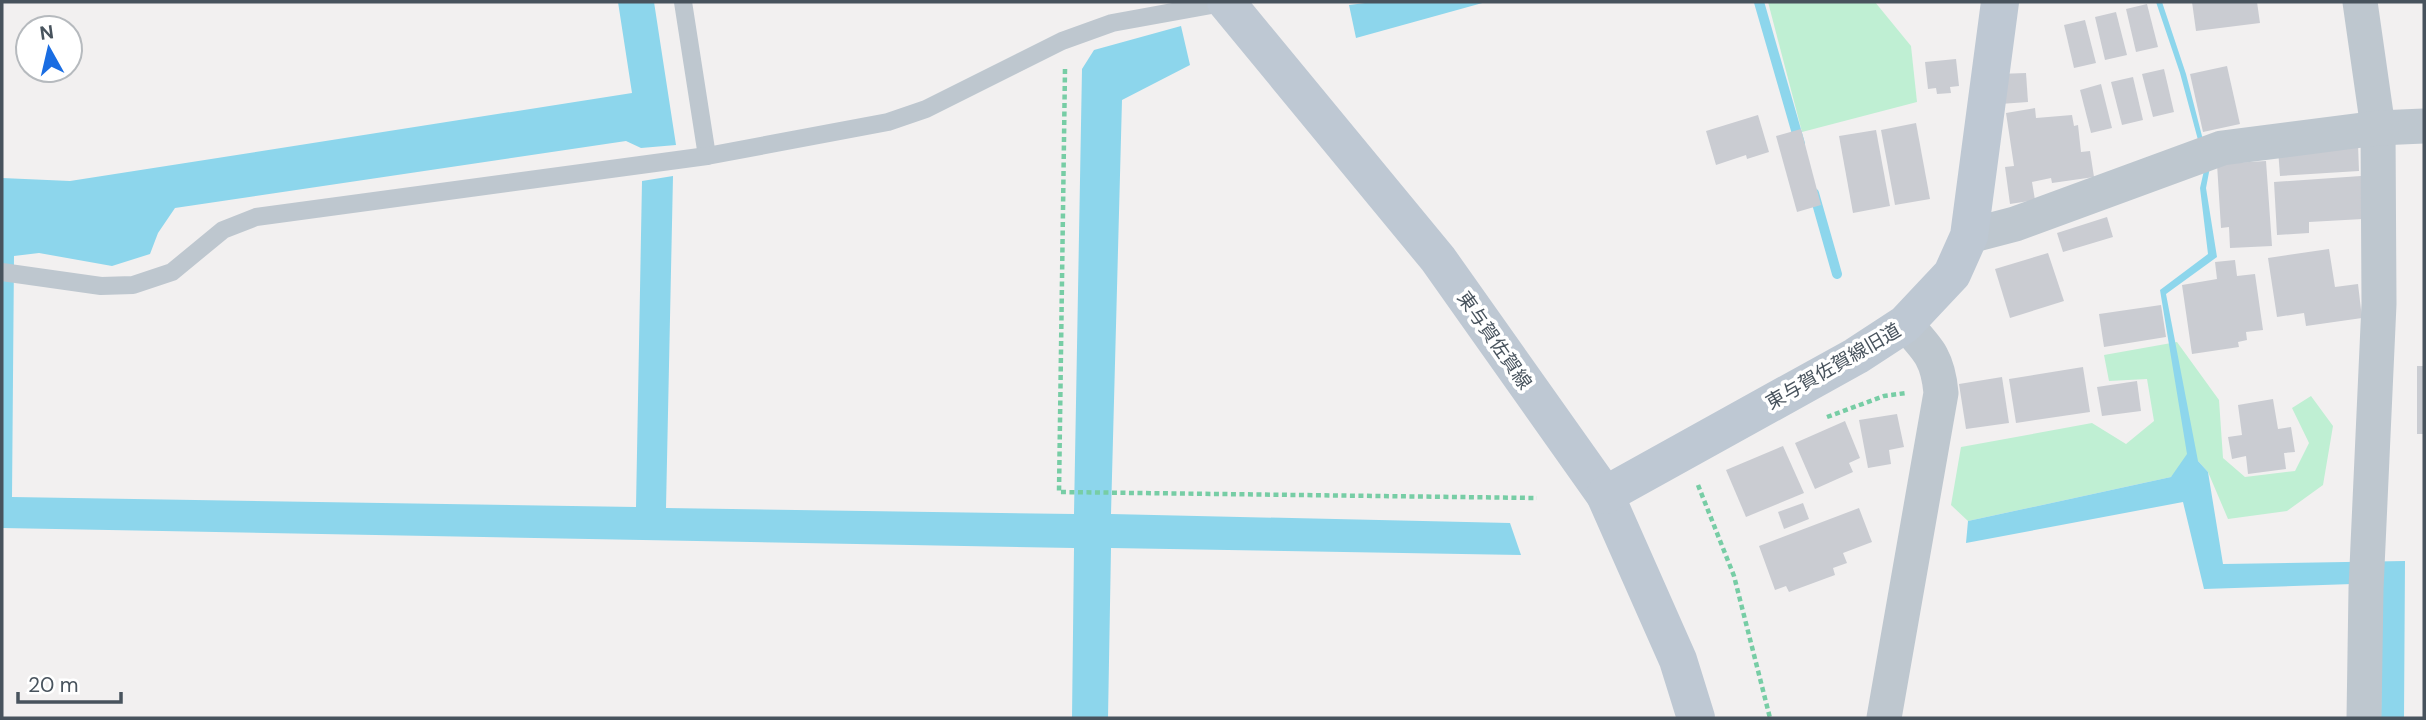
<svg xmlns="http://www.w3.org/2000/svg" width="2426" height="720" viewBox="0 0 2426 720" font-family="'DM Sans','Noto Sans JP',sans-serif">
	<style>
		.green { fill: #bfefd3 }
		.water { fill: #8dd6ec }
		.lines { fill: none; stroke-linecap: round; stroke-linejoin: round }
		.stream { stroke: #8dd6ec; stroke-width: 10 }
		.building { fill: #caccd2 }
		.path { stroke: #77cda5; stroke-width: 4.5; stroke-dasharray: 5 3.5; stroke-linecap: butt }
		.service { stroke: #bec7cf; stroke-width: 18 }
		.minor { stroke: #bec7cf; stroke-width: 35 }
		.secondary { stroke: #bec8d3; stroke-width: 38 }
		.labels { text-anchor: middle; stroke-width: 7; stroke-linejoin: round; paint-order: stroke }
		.street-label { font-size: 19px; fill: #48535d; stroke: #fff }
	</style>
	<rect width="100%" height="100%" fill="#f2f0f0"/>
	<g class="green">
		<polygon points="1768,2 1875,2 1911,46 1917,102 1802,132"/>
		<polygon points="2177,342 2219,400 2223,458 2245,477 2295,471 2309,443 2292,408 2311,396 2333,426 2323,485 2287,511 2228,519 2208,472 2198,461 2171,477 1968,521 1951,505 1961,447 2092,423 2126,444 2154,421 2147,379 2109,381 2104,355"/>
	</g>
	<g class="water">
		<polygon points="618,2 654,2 676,145 641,148 626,141 175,208 158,233 150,254 112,266 39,253 14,256 12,497 636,507 642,181 673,176 666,508 1074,514 1082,69 1094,50 1181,26 1190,65 1122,100 1111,514 1510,523 1521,555 1111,548 1108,718 1072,718 1074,548 2,528 2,178 70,181 632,93"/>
		<polygon points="1373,2 1486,2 1356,38 1349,5"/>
		<polygon points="2156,2 2162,2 2186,74 2210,167 2206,188 2217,257 2166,294 2198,461 2208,472 2223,564 2405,561 2404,718 2381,718 2382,583 2204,589 2183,502 1966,543 1968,521 2171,477 2187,454 2160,290 2208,254 2200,188 2205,166 2180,73"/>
	</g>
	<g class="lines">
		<g class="stream">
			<polyline points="1759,2 1800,144"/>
			<polyline points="1814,193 1837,274"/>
		</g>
	</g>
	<g class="building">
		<polygon points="2192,2 2257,2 2260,23 2196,31"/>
		<polygon points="2147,4 2158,47 2136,52 2126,9"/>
		<polygon points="2116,12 2127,55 2105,60 2095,17"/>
		<polygon points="2085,20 2096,63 2074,68 2064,25"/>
		<polygon points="1956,59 1959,86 1950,87 1951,93 1937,94 1936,88 1928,89 1925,62"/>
		<polygon points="2227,66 2240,124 2203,132 2190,74"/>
		<polygon points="2164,69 2174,112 2153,117 2142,74"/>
		<polygon points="2026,73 2028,102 2000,104 1998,74"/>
		<polygon points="2133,77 2143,120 2122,125 2111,82"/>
		<polygon points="2101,84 2112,128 2091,133 2080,90"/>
		<polygon points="2035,108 2036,118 2072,115 2074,126 2078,125 2081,152 2090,151 2094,177 2052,183 2051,178 2032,182 2035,200 2010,204 2005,167 2014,166 2006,113"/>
		<polygon points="1758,115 1769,152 1747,159 1746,155 1716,165 1706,131"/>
		<polygon points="1916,123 1930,199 1895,205 1881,130"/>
		<polygon points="1801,129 1821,205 1797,212 1776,136"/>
		<polygon points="1876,130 1890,206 1853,213 1839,136"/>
		<polygon points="2358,144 2359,171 2280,176 2278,149"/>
		<polygon points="2266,161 2272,246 2230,248 2229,227 2221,228 2217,164"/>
		<polygon points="2361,176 2363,219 2309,222 2309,233 2277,235 2274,182"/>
		<polygon points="2107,217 2113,237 2063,252 2057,233"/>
		<polygon points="2329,249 2335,287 2358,284 2362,318 2306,326 2304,313 2277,317 2268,258"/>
		<polygon points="2048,253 2064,301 2010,318 1995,269"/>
		<polygon points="2235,260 2237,276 2255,274 2263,330 2246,332 2247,340 2238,342 2239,347 2192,354 2182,285 2217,279 2215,262"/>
		<polygon points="2161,305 2166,337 2104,347 2099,314"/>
		<rect x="2417" y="366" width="7" height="68"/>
		<polygon points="2083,367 2090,412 2016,423 2009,379"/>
		<polygon points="2002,377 2009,423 1966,429 1959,384"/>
		<polygon points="2137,381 2141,411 2102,416 2097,387"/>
		<polygon points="2273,399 2278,429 2291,427 2295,452 2284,453 2286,469 2248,474 2246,456 2232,459 2228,437 2242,435 2238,405"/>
		<polygon points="1897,414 1904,447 1889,450 1891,464 1868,468 1859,420"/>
		<polygon points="1845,421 1860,458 1849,463 1853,472 1815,489 1795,443"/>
		<polygon points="1783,446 1804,493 1746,517 1726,470"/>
		<polygon points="1803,503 1809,519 1784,529 1778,512"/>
		<polygon points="1859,508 1872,542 1843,553 1847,563 1833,568 1835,575 1789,592 1786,586 1775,590 1759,546"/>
	</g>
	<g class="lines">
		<g class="path">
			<polyline points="1065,69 1059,492 1537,498"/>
			<polyline points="1827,417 1884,396 1906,393"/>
			<polyline points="1698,485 1734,576 1770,718"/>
		</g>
		<g class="service">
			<polyline points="683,2 707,156"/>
			<polyline points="2,272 101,286 133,285 172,272 223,230 256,217 707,156 888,122 926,109 1062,41 1112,23 1228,2"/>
		</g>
		<g class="minor">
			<polyline points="2360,2 2378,128 2379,304 2366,589 2364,718"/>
			<polyline points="1969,236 2015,224 2222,148 2378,128 2424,126"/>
			<path d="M1884 718 1941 393C1938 358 1928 349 1905 324"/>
		</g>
		<g class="secondary">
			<polyline points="1226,2 1438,259 1605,495 1678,660 1696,718"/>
			<polyline points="1605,495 1856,356 1905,324 1952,274 1969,236 2000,2"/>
		</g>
	</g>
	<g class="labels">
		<g class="street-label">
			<text transform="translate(1495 340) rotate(55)" y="7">東与賀佐賀線</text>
			<text transform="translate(1833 366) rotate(-30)" y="7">東与賀佐賀線旧道</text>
		</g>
	</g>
	<rect width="2426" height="720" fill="none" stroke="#48535d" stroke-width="7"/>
	<g transform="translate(49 49) rotate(352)"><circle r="33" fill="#ffffff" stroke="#b6babe" stroke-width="2"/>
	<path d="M0-5L12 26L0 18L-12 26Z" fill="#1a6de2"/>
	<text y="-10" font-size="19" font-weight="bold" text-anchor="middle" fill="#48535d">N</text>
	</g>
	<path d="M18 692v10h103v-10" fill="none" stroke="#48535d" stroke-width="3.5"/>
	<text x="28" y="692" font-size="21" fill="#48535d" stroke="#ffffff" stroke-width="5" paint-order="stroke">20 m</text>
</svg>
